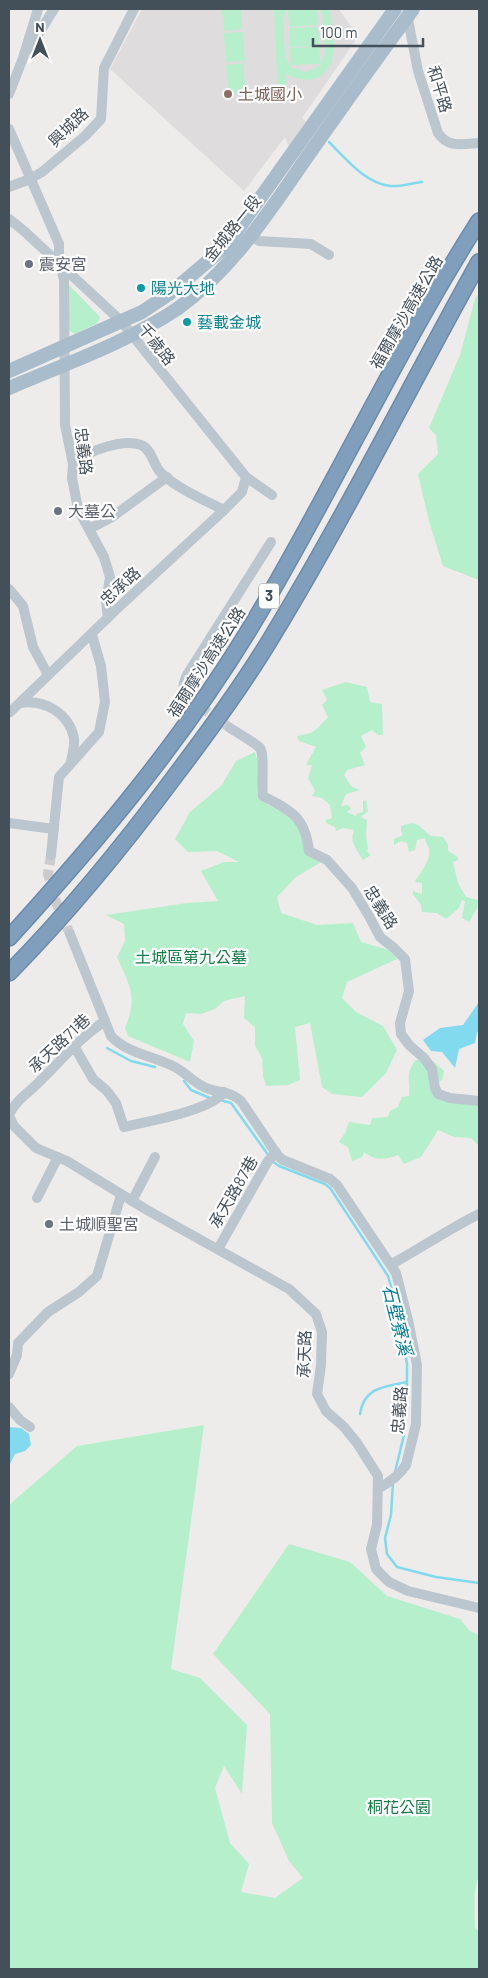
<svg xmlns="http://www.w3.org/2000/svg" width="488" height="1978" viewBox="0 0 488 1978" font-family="Barlow,'Noto Sans TC',sans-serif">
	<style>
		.education { fill: #dfdcdd }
		.green { fill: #b6efcb }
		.water { fill: #81daee }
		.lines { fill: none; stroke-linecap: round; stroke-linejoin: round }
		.stream { stroke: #81daee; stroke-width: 2.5 }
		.minor-tunnel { stroke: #ccccce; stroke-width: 10; stroke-dasharray: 10 5; stroke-linecap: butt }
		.highway-casing { stroke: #6c8aa9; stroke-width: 18 }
		.minor { stroke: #bbc6cf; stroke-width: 10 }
		.major { stroke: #a9bccc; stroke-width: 14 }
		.highway { stroke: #809fbd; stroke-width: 15 }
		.education-dot { fill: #8d6e63; stroke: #fff; stroke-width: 2 }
		.worship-dot { fill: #6b7280; stroke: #fff; stroke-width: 2 }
		.culture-dot { fill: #0f9aa8; stroke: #fff; stroke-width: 2 }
		.labels { text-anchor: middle; stroke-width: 4.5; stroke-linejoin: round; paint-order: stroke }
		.shield { fill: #fff; stroke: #7b848b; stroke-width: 1 }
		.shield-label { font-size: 15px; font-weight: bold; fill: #434f59 }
		.street-label { font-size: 16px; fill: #434f59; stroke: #fff }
		.education-label { font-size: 16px; fill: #785e54; stroke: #fff; text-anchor: start }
		.worship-label { font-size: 16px; fill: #5b616d; stroke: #fff; text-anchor: start }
		.culture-label { font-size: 16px; fill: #0d838f; stroke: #fff; text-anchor: start }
		.park-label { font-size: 16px; fill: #137b45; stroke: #fff }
		.water-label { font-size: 18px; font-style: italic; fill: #087e99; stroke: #fff }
	</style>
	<rect width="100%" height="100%" fill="#eeebeb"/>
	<polygon class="education" points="142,9 339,9 358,37 302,118 306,122 289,147 285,137 244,191 110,69"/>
	<g class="green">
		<polygon points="222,9 241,9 242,29 224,31"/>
		<path d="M274 9H286L283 18 285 56 292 68 306 72 319 66 325 54 323 16 320 9H329C332 20 335 47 332 59 327 81 302 85 286 73L287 91H278Z"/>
		<polygon points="288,9 317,9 318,25 289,27"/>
		<polygon points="318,27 319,46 290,47 289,28"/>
		<polygon points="243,32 245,61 226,62 224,33"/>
		<polygon points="319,47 320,64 291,65 290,48"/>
		<polygon points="243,63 246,93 229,94 226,65"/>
		<polygon points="67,283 100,317 98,323 75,334 69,330"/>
		<polygon points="479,292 479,580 443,566 429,521 418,474 438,454 436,435 429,428 460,355 475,299"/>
		<path d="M346 682 367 687 370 702 382 704 383 735H378L372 730 361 736 366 747 360 753 365 765 347 770 344 775 352 787 360 790 346 794 341 806 348 805 351 809 347 812 356 816 358 813 363 812V801L366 800 368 811 361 817 367 820 366 835 368 849 367 851 371 855 363 860C357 850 349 842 354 830L343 828 336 831 335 827 326 823V820L332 818 330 805 322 798 312 796 315 791 308 778 312 765H306L316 747 299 741 297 736C316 733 316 730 328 717L322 705 327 700 322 690Z"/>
		<path d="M255 752 260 769 257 793 268 805 293 816 305 837 323 861 296 877 277 897 281 913 317 925 353 923 361 942 389 950 397 959 347 982 342 998 356 1012 383 1026 397 1050 386 1073 362 1097 332 1094 322 1087 310 1023 295 1027 300 1080 288 1085 266 1086 263 1076 262 1058 255 1046V1027L244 1018 245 996 224 1001 215 1009 201 1014 186 1013 183 1024 194 1041 190 1062 128 1036 125 1028C138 997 130 986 117 957L125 941 124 924 106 915 187 903 218 901 201 871 224 862H239L217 851 188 852 175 839 190 812 221 786 236 761Z"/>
		<path d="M412 823 418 825 431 836 443 837 448 845V851L458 857V860L453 862 458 883 466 897 478 900 477 908 469 922 462 918 465 901 462 900 459 908 446 919 437 913 422 912 421 905 413 894V891L422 894V883L415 882C420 872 431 862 429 849 428 845 425 843 425 838L417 840 415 850 409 852 407 843 401 841 394 845V839L403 835 401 831V826Z"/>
		<path d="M416 1060 433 1061 444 1071 442 1080 434 1084 436 1093 478 1102 479 1087V1146L471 1138 454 1137 438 1130 421 1157 404 1164 398 1155C385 1160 375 1161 364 1152L362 1157 352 1161 348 1147 339 1142 345 1133 349 1122 370 1125 372 1118 388 1117 390 1111 398 1107 402 1097 409 1096C411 1081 404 1074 416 1060Z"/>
		<path d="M204 1425 171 1669 200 1678 247 1725 242 1794 224 1766 215 1788 230 1843 249 1864 241 1892 275 1898 303 1878 289 1861 272 1823 270 1714 213 1654 289 1544 350 1562 387 1596 460 1619 470 1631 479 1635V1876C472 1891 475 1912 475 1928L479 1931V1969H9V1505L77 1446Z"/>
	</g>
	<g class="water">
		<polygon points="479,1002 479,1031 477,1032 475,1043 459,1049 455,1068 442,1052 431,1051 423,1040 440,1028 463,1025"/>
		<polygon points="9,1427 21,1428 29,1434 31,1445 25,1451 15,1454 9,1466"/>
	</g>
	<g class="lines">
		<g class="stream">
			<path d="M329 142C346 159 365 183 390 186 399 187 412 183 422 182"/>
			<polyline points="107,1048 131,1061 155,1067"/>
			<polyline points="184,1081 191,1090 210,1098"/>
			<polyline points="220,1100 231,1103 269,1156"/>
			<polyline points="272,1161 279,1166 325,1184 330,1188 388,1276 396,1304 407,1364 407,1382 404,1435 395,1472"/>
			<path d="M360 1414C364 1387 384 1387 407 1382"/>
			<polyline points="393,1482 391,1515 385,1538 387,1554 397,1567 436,1577 479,1583"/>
		</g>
		<g class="minor-tunnel">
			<polyline points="188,698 230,728"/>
			<polyline points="51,855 48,874 57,905 70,934"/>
		</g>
		<g class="highway-casing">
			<g id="highway">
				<path d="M9 938C100 838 185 737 255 620 333 489 397 350 479 221"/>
				<path d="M9 973C69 912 124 845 175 776 210 730 244 684 273 635 347 513 410 386 479 262"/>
			</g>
		</g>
		<g class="minor">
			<path d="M407 14 418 71 438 133C448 148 462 144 479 143"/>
			<polyline points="29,49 54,9"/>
			<polyline points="9,94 23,58 38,9"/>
			<polyline points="9,129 59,244 59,263 64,279 65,425 73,464 72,478 78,509 104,557 110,577 106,602 108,618"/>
			<polyline points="9,187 30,179 42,172 85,136 101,119 104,68 134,9"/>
			<polyline points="9,219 24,231 121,321 246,477 272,495"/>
			<polyline points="251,236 259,241 311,244 329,255"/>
			<path d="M73 464C87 451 123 438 141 445 152 449 153 465 161 473 178 489 204 500 224 510"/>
			<polyline points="89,529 112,517 167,477"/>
			<polyline points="9,589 23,606 33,647 48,675"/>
			<path d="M188 698C183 689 182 685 187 675L271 542"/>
			<path d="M20 703C44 699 69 713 74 738 75 746 72 755 71 762"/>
			<polyline points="9,713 120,606 224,510 242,492 246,477"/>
			<path d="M230 728C238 733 254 742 260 748 265 755 261 785 263 796 291 811 305 816 309 851L327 860 352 888 369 916 380 937 394 948 405 959 409 991 400 1023 401 1034 409 1045 424 1058 432 1069 435 1088 438 1094 450 1098 479 1101"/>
			<polyline points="9,823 54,829"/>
			<polyline points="51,855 59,777 99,732 105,702 101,666 92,635"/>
			<path d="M70 934 111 1036C128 1054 151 1055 173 1066 186 1072 195 1085 209 1089 221 1093 231 1092 241 1101L278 1156 283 1160 330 1179 337 1185 396 1273 408 1320 417 1365 416 1424 406 1465C399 1476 390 1482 379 1488"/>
			<path d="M74 1046 93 1079 107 1091 116 1103 124 1127C148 1121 210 1111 224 1092"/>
			<path d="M9 1115C14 1102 27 1094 37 1084 60 1062 78 1039 105 1021"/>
			<polyline points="9,1116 14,1126 36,1148 67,1161 147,1210 289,1289 316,1314 322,1332 321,1365 317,1394 326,1411 344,1427 357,1443 378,1476 377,1525 371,1549 376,1569 389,1582 408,1591 479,1608"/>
			<polyline points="37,1198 58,1157"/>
			<polyline points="132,1201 155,1157"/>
			<polyline points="218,1249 268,1161 276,1152"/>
			<path d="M392 1264C421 1248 449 1229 479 1214"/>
			<polyline points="9,1374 17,1355 18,1343 48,1312 79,1292 97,1276 121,1195"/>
			<polyline points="9,1407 20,1420 30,1427"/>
		</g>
		<g class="major">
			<polyline points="9,371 142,312 169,294 226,246 395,9"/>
			<path d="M9 388C65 364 126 343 177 309 232 270 269 212 307 157 342 107 377 58 413 9"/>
		</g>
		<use href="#highway" class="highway"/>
	</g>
	<circle class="education-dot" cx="228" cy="94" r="5"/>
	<g class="worship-dot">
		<circle cx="29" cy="264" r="5"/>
		<circle cx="58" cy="511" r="5"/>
		<circle cx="49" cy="1224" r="5"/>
	</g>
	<g class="culture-dot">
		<circle cx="141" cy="288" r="5"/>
		<circle cx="187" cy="322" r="5"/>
	</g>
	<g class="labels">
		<rect class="shield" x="259" y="583.5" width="20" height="25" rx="4"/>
		<g class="shield-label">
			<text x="269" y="601">3</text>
		</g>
		<g class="street-label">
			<text transform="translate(440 89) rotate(73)" y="6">和平路</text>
			<text transform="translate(68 127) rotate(-44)" y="6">興城路</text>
			<text transform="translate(232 228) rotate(-51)" y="6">金城路一段</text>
			<text transform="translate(406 312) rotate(-60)" y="6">福爾摩沙高速公路</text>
			<text transform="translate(157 344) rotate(52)" y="6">千歲路</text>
			<text transform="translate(84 451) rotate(83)" y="6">忠義路</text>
			<text transform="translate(120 586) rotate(-43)" y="6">忠承路</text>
			<text transform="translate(206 662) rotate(-57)" y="6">福爾摩沙高速公路</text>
			<text transform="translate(381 907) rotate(58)" y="6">忠義路</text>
			<text transform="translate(59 1043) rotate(-43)" y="6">承天路71巷</text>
			<text transform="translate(233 1192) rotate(-60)" y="6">承天路87巷</text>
			<text transform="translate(304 1354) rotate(-88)" y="6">承天路</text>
			<text transform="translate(399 1410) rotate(-85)" y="6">忠義路</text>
		</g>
		<g class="education-label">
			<text x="238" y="100">土城國小</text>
		</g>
		<g class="worship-label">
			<text x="39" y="270">震安宮</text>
			<text x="68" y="517">大墓公</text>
			<text x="59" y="1230">土城順聖宮</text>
		</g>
		<g class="culture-label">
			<text x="151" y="294">陽光大地</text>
			<text x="197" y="328">藝載金城</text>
		</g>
		<g class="park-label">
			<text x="191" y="963">土城區第九公墓</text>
			<text x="399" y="1813">桐花公園</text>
		</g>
		<g class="water-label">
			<text transform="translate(397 1320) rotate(76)" y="6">石壁寮溪</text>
		</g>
	</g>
	<rect width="488" height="1978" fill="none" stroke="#434f59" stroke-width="20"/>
	<g transform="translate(40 40)" stroke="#ffffff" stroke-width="4" paint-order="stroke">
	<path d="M0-4L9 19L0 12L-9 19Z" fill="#434f59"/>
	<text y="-8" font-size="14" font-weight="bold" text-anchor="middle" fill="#434f59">N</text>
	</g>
	<path d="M313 38v8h110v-8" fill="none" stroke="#434f59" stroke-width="2.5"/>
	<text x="320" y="38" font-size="15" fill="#434f59" stroke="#ffffff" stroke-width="4" paint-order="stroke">100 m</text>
</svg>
